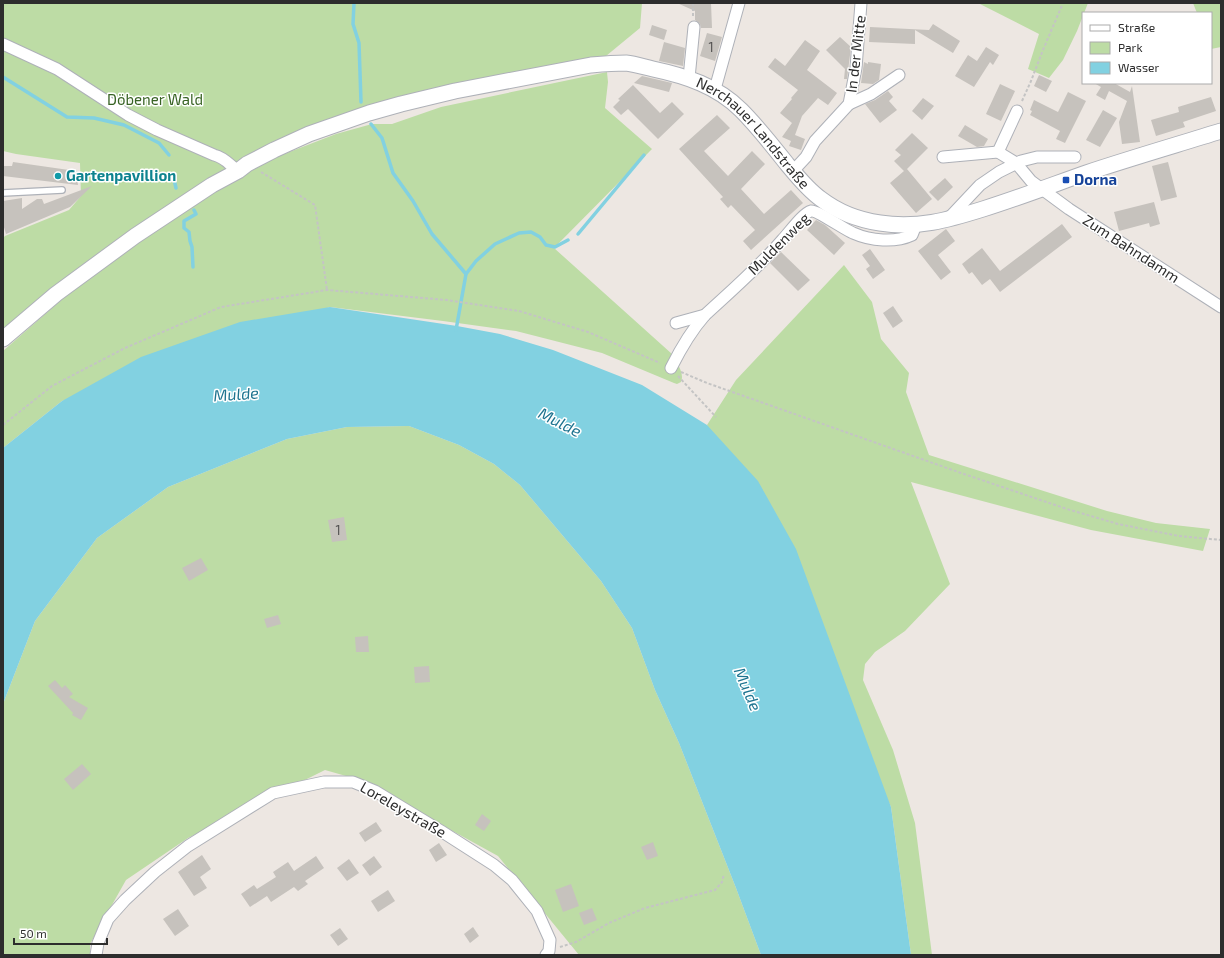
<svg xmlns="http://www.w3.org/2000/svg" width="1224" height="958" viewBox="0 0 1224 958" font-family="'Exo 2',sans-serif">
	<style>
		.green { fill: #bddca5 }
		.water { fill: #82d1e1 }
		.lines { fill: none; stroke-linecap: round; stroke-linejoin: round }
		.stream { stroke: #82d1e1; stroke-width: 3.5 }
		.building { fill: #c6c2bd }
		.service-casing { stroke: #aeb1b8; stroke-width: 8 }
		.minor-casing { stroke: #aeb1b8; stroke-width: 13 }
		.secondary-casing { stroke: #aeb1b8; stroke-width: 17 }
		.path { stroke: #c4c4c4; stroke-width: 2; stroke-dasharray: 3 2; stroke-linecap: butt }
		.service { stroke: #fff; stroke-width: 5.5 }
		.minor { stroke: #fff; stroke-width: 11 }
		.secondary { stroke: #fff; stroke-width: 15 }
		.culture-dot { fill: #0f9aa8; stroke: #fff; stroke-width: 1.5 }
		.transit-dot { fill: #1a4fb4; stroke: #fff; stroke-width: 1.5 }
		.labels { text-anchor: middle; stroke-width: 3; stroke-linejoin: round; paint-order: stroke }
		.number-label { font-size: 13px; fill: #535251 }
		.street-label { font-size: 15px; fill: #2d2d2d; stroke: #fff }
		.park-label { font-size: 15px; fill: #386324; stroke: #fff }
		.culture-label { font-size: 15px; font-weight: bold; fill: #0d838f; stroke: #fff; text-anchor: start }
		.transit-label { font-size: 15px; font-weight: bold; fill: #164399; stroke: #fff; text-anchor: start }
		.water-label { font-size: 16px; font-style: italic; fill: #1e7490; stroke: #fff }
	</style>
	<rect width="100%" height="100%" fill="#ede7e2"/>
	<g class="green">
		<polygon points="3,3 642,3 640,28 606,56 306,128 3,331 3,238 5,236 69,210 81,196 80,163 16,154 3,151"/>
		<polygon points="978,3 1088,3 1077,31 1063,60 1049,78 1028,69 1039,34"/>
		<polygon points="1193,3 1221,3 1221,47 1211,49 1211,13 1197,13"/>
		<path d="M607 72 608 82 605 108 652 149 554 248 672 354C676 362 685 373 681 382L677 384 674 383 602 353 516 331 443 321 330 307 62 401 3 448V351L68 294 113 260 205 197 242 174 279 156 336 134 372 124H392L441 107Z"/>
		<polygon points="844,265 872,302 881,339 909,373 906,392 929,455 1107,511 1156,523 1210,529 1203,551 1091,530 911,482 950,584 905,631 875,652 865,664 863,680 893,750 915,823 932,955 911,955 891,807 707,425 736,380"/>
		<polygon points="409,426 459,445 494,464 520,485 601,581 632,628 655,690 679,743 736,888 761,955 579,955 498,856 360,780 325,770 188,838 126,880 90,944 90,955 3,955 3,704 35,621 97,538 168,487 287,439 347,427"/>
	</g>
	<polygon class="water" points="330,307 457,326 500,334 553,350 642,385 707,425 758,481 796,549 891,807 911,955 761,955 736,888 679,743 655,690 632,628 601,581 520,485 494,464 459,445 409,426 347,427 287,439 168,487 97,538 35,621 3,704 3,448 62,401 141,357 240,322"/>
	<g class="lines">
		<g class="stream">
			<polyline points="354,3 353,24 359,43 361,102"/>
			<polyline points="3,77 67,117 94,118 124,125 159,143 169,155"/>
			<polyline points="371,124 382,138 393,173 413,201 432,234 466,274 456,330"/>
			<polyline points="173,175 176,188"/>
			<polyline points="578,234 644,155"/>
			<polyline points="193,267 192,247 190,241 189,232 184,228 184,221 196,214 194,210"/>
			<polyline points="466,274 476,261 495,244 519,233 531,232 540,237 546,245 555,247 568,240"/>
		</g>
	</g>
	<g class="building">
		<polygon points="677,3 711,3 712,28 701,28 700,24 695,20 695,11"/>
		<polygon points="933,24 960,41 953,53 915,30 915,44 869,42 870,27 929,30"/>
		<polygon points="652,25 667,30 664,40 649,35"/>
		<polygon points="707,33 722,37 715,61 700,56"/>
		<polygon points="840,37 851,47 847,79 844,79 845,69 826,50"/>
		<polygon points="805,40 820,51 807,70 837,93 828,105 818,98 802,116 795,135 805,139 801,150 789,146 791,141 782,137 792,123 780,113 792,99 791,98 798,90 768,67 775,58 785,66"/>
		<polygon points="664,42 685,48 683,66 659,61"/>
		<polygon points="986,47 999,55 993,65 990,62 974,87 955,76 968,55 977,61"/>
		<polygon points="864,62 868,64 868,62 881,64 879,80 873,84 861,83"/>
		<polygon points="1039,75 1052,81 1046,92 1034,86"/>
		<polygon points="642,76 672,83 669,92 634,83"/>
		<polygon points="1094,83 1114,83 1130,92 1132,86 1140,142 1122,144 1119,122 1127,101 1109,91 1105,100 1096,95 1101,87"/>
		<polygon points="1000,84 1015,91 1001,121 986,114"/>
		<polygon points="633,85 660,113 672,102 684,114 658,139 628,109 621,115 613,107 620,100 618,99"/>
		<polygon points="888,91 893,97 889,101 897,110 880,123 865,104 875,100"/>
		<polygon points="1068,92 1086,101 1065,143 1056,139 1060,131 1030,115 1032,111 1030,110 1034,100 1058,112"/>
		<polygon points="1211,97 1216,111 1183,122 1185,127 1156,136 1151,120 1179,112 1178,107"/>
		<polygon points="923,98 934,106 922,120 912,111"/>
		<polygon points="1103,110 1117,118 1100,147 1086,140"/>
		<polygon points="717,115 730,128 704,151 728,176 752,151 765,164 741,189 764,214 791,190 803,203 751,250 743,241 755,230 731,205 728,208 720,199 723,197 679,149"/>
		<polygon points="965,125 988,139 984,146 977,147 958,136"/>
		<polygon points="912,133 928,148 907,169 932,199 916,213 890,183 904,171 894,161 901,155 895,150"/>
		<polygon points="13,162 76,171 78,185 3,176 3,166 12,166"/>
		<polygon points="1168,162 1177,197 1161,201 1152,166"/>
		<polygon points="945,178 953,187 938,201 929,192"/>
		<polygon points="92,186 70,207 6,234 3,224 3,201 22,198 22,209 37,199 42,199 44,204"/>
		<polygon points="1154,202 1160,224 1150,227 1149,223 1119,231 1114,212"/>
		<polygon points="816,220 825,225 845,243 834,255 807,230"/>
		<polygon points="1062,224 1072,237 1000,292 990,279 982,285 972,272 969,274 962,264 982,248 1000,271"/>
		<polygon points="946,229 955,241 938,255 951,272 941,280 918,251"/>
		<polygon points="870,249 885,270 873,279 866,269 870,266 862,255"/>
		<polygon points="781,252 810,280 798,291 770,263"/>
		<polygon points="893,306 903,321 893,328 883,313"/>
		<polygon points="344,517 347,540 332,542 328,520"/>
		<polygon points="201,558 208,570 189,581 182,568"/>
		<polygon points="278,615 281,624 267,628 264,619"/>
		<polygon points="368,636 369,652 356,652 355,637"/>
		<polygon points="429,666 430,682 415,683 414,667"/>
		<polygon points="55,680 62,688 65,685 73,694 69,697 88,708 81,720 72,715 73,713 48,686"/>
		<polygon points="82,764 91,774 73,790 64,779"/>
		<polygon points="482,814 491,821 484,831 475,825"/>
		<polygon points="376,822 382,831 365,842 359,833"/>
		<polygon points="653,842 658,856 647,860 641,847"/>
		<polygon points="439,843 447,855 436,862 429,850"/>
		<polygon points="202,855 211,869 200,877 207,888 194,896 178,872"/>
		<polygon points="316,856 324,868 305,881 308,884 298,891 294,887 271,902 267,896 250,907 241,894 254,885 257,889 276,877 273,872 288,862 294,871"/>
		<polygon points="374,856 382,867 370,876 362,865"/>
		<polygon points="349,859 359,873 347,881 337,868"/>
		<polygon points="571,884 579,906 563,912 555,890"/>
		<polygon points="388,890 395,901 378,912 371,901"/>
		<polygon points="592,908 597,920 584,925 579,913"/>
		<polygon points="178,909 189,926 175,936 163,919"/>
		<polygon points="473,927 479,936 470,943 464,934"/>
		<polygon points="340,928 348,939 338,946 330,935"/>
	</g>
	<g class="lines">
		<g class="service-casing">
			<polyline id="service" points="3,193 62,190"/>
		</g>
		<g class="minor-casing">
			<g id="minor">
				<path d="M3 44 57 69 128 115 157 130 214 155C226 158 229 165 238 171"/>
				<polyline points="689,78 694,27"/>
				<polyline points="715,89 739,3"/>
				<polyline points="849,104 871,94 899,75"/>
				<polyline points="998,152 1017,111"/>
				<polyline points="943,157 998,152 1016,163 1031,181 1069,209 1221,307"/>
				<polyline points="793,171 806,157 815,141 849,104 856,68 861,3"/>
				<polyline points="948,219 980,185 999,172 1021,161 1037,157 1075,157"/>
				<polyline points="676,323 705,315"/>
				<path d="M671 368C681 348 690 332 705 315 731 291 759 267 783 239 789 233 803 213 811 211 817 210 845 230 853 233 871 241 895 243 912 235L916 225"/>
				<polyline points="96,955 98,943 108,919 125,900 155,872 188,846 273,793 324,782 353,782 375,791 441,831 494,865 512,880 537,911 550,940 549,951 546,955"/>
			</g>
		</g>
		<g class="secondary-casing">
			<g id="secondary">
				<path id="s1" d="M3 339 56 294 135 236 212 185 238 171 247 164 274 150 309 134 369 113 401 104 455 91 591 65C602 64 614 63 626 63 635 64 644 67 653 69 686 76 717 86 741 110 758 127 772 145 787 164 797 176 808 190 821 199 838 212 859 220 880 223 917 229 948 220 983 209 1018 198 1052 185 1086 173 1131 158 1176 145 1221 131"/>
			</g>
		</g>
		<g class="path">
			<polyline points="693,3 693,16"/>
			<polyline points="1022,101 1031,81 1043,50 1063,3"/>
			<polyline points="261,172 315,205 327,290"/>
			<polyline points="681,372 707,383 961,473 1067,509 1118,524 1179,536 1221,540"/>
			<polyline points="678,376 716,417"/>
			<polyline points="3,425 52,386 125,348 221,307 327,290 447,300 519,311 588,332 660,363"/>
			<polyline points="560,947 576,942 609,923 645,908 715,890 722,882 724,874"/>
		</g>
		<use href="#service" class="service"/>
		<use href="#minor" class="minor"/>
		<use href="#secondary" class="secondary"/>
	</g>
	<circle class="culture-dot" cx="58" cy="176" r="4"/>
	<rect class="transit-dot" x="1062" y="176" width="8" height="8" rx="2"/>
	<g class="labels">
		<g class="number-label">
			<text x="711" y="52">1</text>
			<text x="338" y="535">1</text>
		</g>
		<g class="street-label">
			<text transform="translate(856 54) rotate(-83)" y="5">In der Mitte</text>
			<text dy="5" stroke="none"><textPath href="#s1" startOffset="846">Nerchauer Landstraße</textPath></text>
			<text transform="translate(779 244) rotate(-45)" y="5">Muldenweg</text>
			<text transform="translate(1131 249) rotate(33)" y="5">Zum Bahndamm</text>
			<text transform="translate(403 810) rotate(30)" y="5">Loreleystraße</text>
		</g>
		<g class="park-label">
			<text x="155" y="105">Döbener Wald</text>
		</g>
		<g class="culture-label">
			<text x="66" y="181">Gartenpavillion</text>
		</g>
		<g class="transit-label">
			<text x="1074" y="185">Dorna</text>
		</g>
		<g class="water-label">
			<text transform="translate(236 394) rotate(-4)" y="6">Mulde</text>
			<text transform="translate(560 422) rotate(27)" y="6">Mulde</text>
			<text transform="translate(748 689) rotate(67)" y="6">Mulde</text>
		</g>
	</g>
	<rect width="1224" height="958" fill="none" stroke="#2d2d2d" stroke-width="8"/>
	<rect x="1082" y="12" width="130" height="72" fill="#ffffff" stroke="#ababab"/>
	<rect x="1090" y="25" width="20" height="6" fill="#ffffff" stroke="#ababab"/>
	<text x="1118" y="32" font-size="12" fill="#2d2d2d">Straße</text>
	<rect x="1090" y="42" width="20" height="12" fill="#bddca5" stroke="#ababab"/>
	<text x="1118" y="52" font-size="12" fill="#2d2d2d">Park</text>
	<rect x="1090" y="62" width="20" height="12" fill="#82d1e1" stroke="#ababab"/>
	<text x="1118" y="72" font-size="12" fill="#2d2d2d">Wasser</text>
	<path d="M14 938v6h93v-6" fill="none" stroke="#2d2d2d" stroke-width="2"/>
	<text x="20" y="938" font-size="12" fill="#2d2d2d" stroke="#ffffff" stroke-width="3" paint-order="stroke">50 m</text>
</svg>
